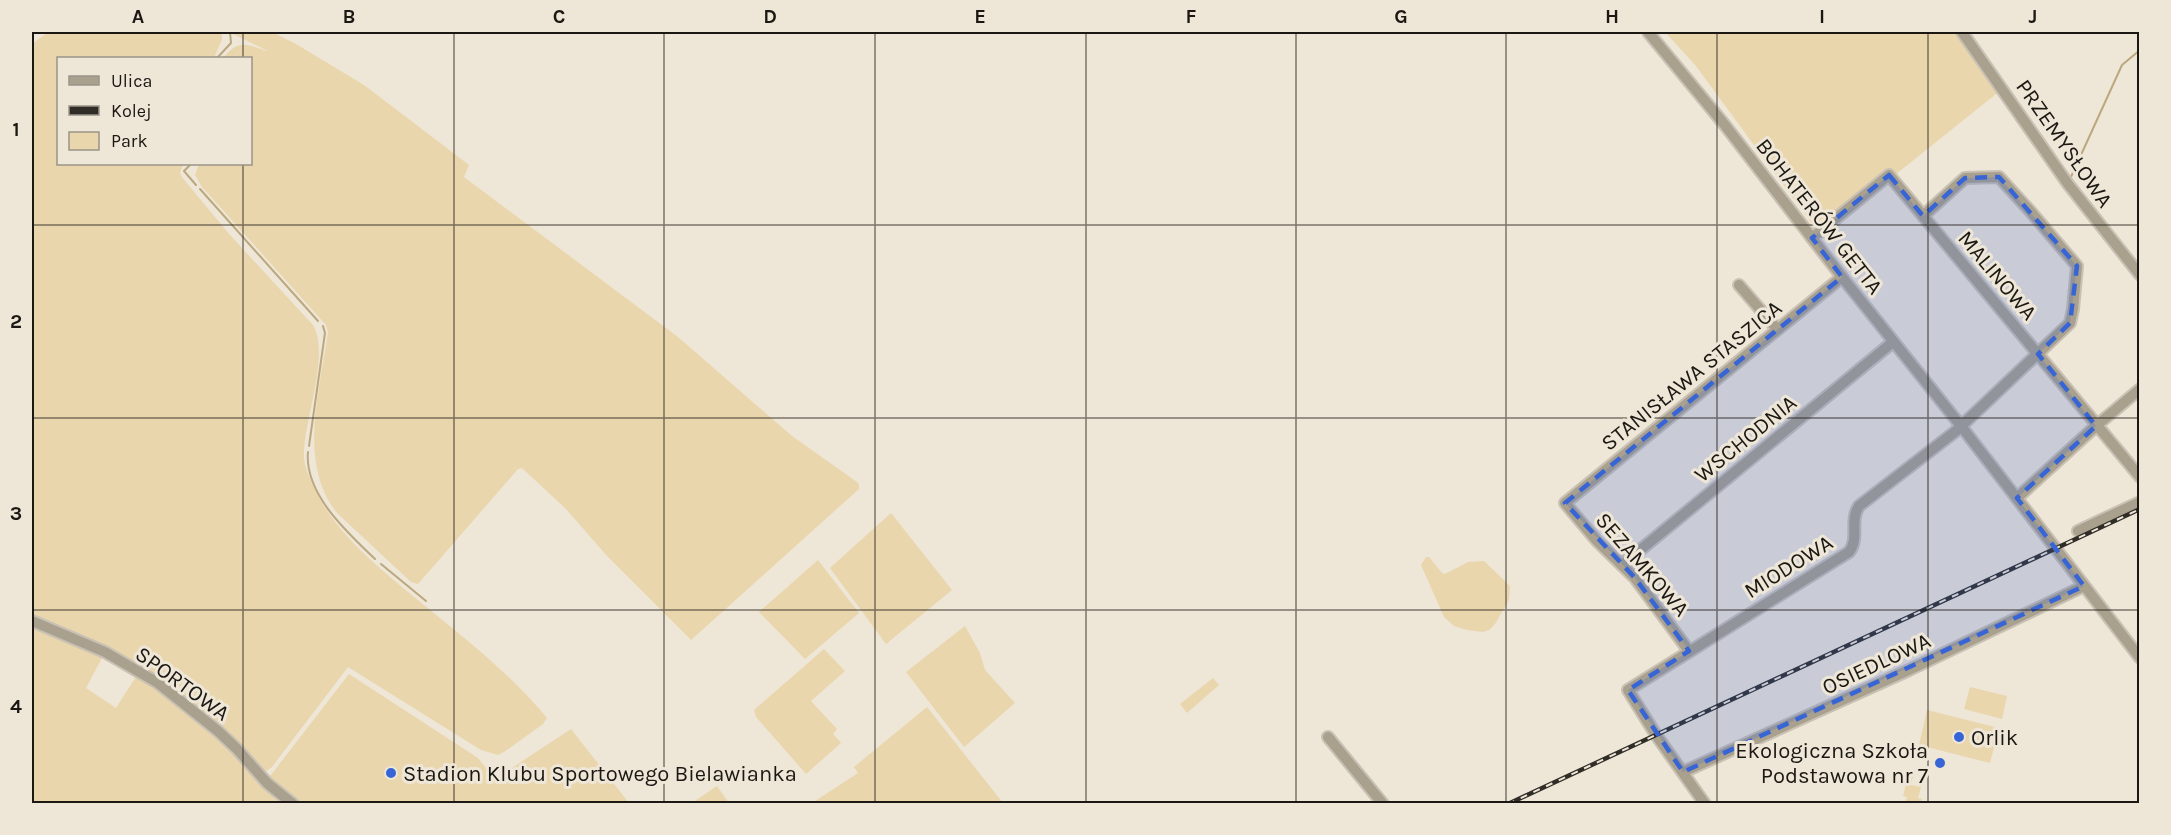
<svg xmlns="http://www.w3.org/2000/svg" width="2171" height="835" viewBox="0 0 2171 835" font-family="Karla,sans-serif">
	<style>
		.green { fill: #ead6ad }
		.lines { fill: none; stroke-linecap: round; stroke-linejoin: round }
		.stream { stroke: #bca87e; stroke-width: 2 }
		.minor-casing { stroke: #c8c1b4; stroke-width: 14 }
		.minor { stroke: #a9a08e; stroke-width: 10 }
		.rail-casing { stroke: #302d27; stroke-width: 4.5 }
		.rail { stroke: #eee6d7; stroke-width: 2; stroke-dasharray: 7; stroke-linecap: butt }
		.marked { fill: #3865d5; fill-opacity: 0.2; stroke: #3865d5; stroke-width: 4.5; stroke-dasharray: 12 8; stroke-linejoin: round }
		.grid { fill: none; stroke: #1b1813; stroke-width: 1.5; stroke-opacity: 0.55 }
		.poi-dot { fill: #3865d5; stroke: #eee6d7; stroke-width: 2 }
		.labels { text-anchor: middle; stroke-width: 6; stroke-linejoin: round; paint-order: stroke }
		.street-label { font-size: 22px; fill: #1b1813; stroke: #eee6d7 }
		.poi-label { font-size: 22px; fill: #1b1813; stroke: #eee6d7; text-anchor: start }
		.neatline { fill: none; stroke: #1b1813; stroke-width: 2 }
		.grid-label { font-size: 20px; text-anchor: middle; font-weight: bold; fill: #1b1813 }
	</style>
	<rect width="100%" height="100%" fill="#eee6d7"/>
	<g class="green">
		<path d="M48 32H222V39L214 58H58V164H184L180 172 181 176 230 235 313 325C331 356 302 424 304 459 305 467 308 474 311 481 334 536 386 573 430 610 471 643 514 678 547 718L543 724 504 752 498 755 481 750 348 667 272 767 265 772 204 713 153 674 32 616V44Z"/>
		<path d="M229 32H272L296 44 364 85 469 165 464 177 678 337 792 436 857 482 859 485V489L691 640 608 557 566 509 522 468 518 469 418 584 411 582 337 513C297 462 320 391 328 332L326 325 202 187 195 175 199 164H250V58H223C240 37 248 46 268 51Z"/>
		<polygon points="1665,32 1958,32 2001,90 1820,235 1696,66"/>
		<polygon points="891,513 952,590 886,644 830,568"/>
		<polygon points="1426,557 1429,557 1442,573 1445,574 1468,562 1484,561 1510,586 1509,600 1495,624 1489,630 1483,632 1467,630 1454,626 1444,617 1421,565"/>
		<polygon points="818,560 859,613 805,659 759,612"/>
		<polygon points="32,625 103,656 86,688 116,708 137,675 178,702 243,761 279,803 32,803"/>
		<polygon points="965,626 980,653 985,670 1015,703 964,747 906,672"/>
		<polygon points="824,649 845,671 811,701 837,729 833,734 841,743 806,774 756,717 754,710"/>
		<polygon points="349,674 478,758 495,779 571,729 629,803 298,803 267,780"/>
		<polygon points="1213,678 1219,685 1187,713 1180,704"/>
		<polygon points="1970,687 2007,696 2002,719 1964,709"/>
		<polygon points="927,707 1003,803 812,803 858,773 854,767"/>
		<polygon points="1927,710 1999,728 1990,763 1919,745"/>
		<polygon points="1904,773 1913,776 1911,785 1921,787 1918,798 1922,799 1921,803 1905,803 1907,797 1903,796 1906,784 1901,783"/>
		<polygon points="717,786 729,803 692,803"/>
	</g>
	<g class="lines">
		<g class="stream">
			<polyline points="32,34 34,32"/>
			<polyline points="217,58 231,43 230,32"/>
			<polyline points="191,164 184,171 196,185"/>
			<polyline points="2070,179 2122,65 2140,50"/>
			<polyline points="200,189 318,321"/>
			<polyline points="309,446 325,333 323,326"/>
			<path d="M308 452C304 494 348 533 375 559"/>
			<polyline points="381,564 426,601"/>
		</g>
		<g class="minor-casing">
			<g id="minor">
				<polyline points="1648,32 1724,124 1842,277 1961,426 2140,658"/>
				<polyline points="1962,32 2068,184 2140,275"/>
				<polyline points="1812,238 1889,175 2140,477"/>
				<polyline points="1739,285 1777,329"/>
				<polyline points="2017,498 2096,426 2140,389"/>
				<polyline points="2078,531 2140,502"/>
				<polyline points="1622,565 1893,342"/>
				<polyline points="32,621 105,652 158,683 218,731 237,749 267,783 293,804"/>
				<polyline points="1689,651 1635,578 1597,541 1565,503 1842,277"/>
				<polyline points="1328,737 1383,804"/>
				<polyline points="1683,772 1909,670 2084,586"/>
				<path d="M1705 804 1656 735 1628 690 1849 552C1860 538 1849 521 1859 506L1956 431 2070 323 2073 309 2077 266 2031 212 1999 177 1965 178 1923 216"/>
			</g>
		</g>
		<use href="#minor" class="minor"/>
		<g class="rail-casing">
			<polyline id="rail" points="1508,804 2140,509"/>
		</g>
		<use href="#rail" class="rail"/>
	</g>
	<path class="marked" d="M1889 175 1923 216 1965 178 1999 177 2077 266 2070 323 2038 354 2096 426 2017 498 2084 586 1683 772 1628 690 1689 651 1635 578 1565 503 1842 277 1812 238Z"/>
	<path class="grid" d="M243 32V58M454 32V804M664 32V804M875 32V804M1086 32V804M1296 32V804M1506 32V804M1717 32V804M1928 32V804M243 164V804M32 225H2140M32 418H2140M32 610H2140"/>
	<g class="poi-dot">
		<circle cx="1959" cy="737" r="6"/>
		<circle cx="1940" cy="763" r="6"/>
		<circle cx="391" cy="773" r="6"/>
	</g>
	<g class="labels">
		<g class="street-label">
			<text transform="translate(2065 143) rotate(55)" y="8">PRZEMYSŁOWA</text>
			<text transform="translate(1820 216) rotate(52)" y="8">BOHATERÓW GETTA</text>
			<text transform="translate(1998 275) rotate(50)" y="8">MALINOWA</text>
			<text transform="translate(1691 375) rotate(-39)" y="8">STANISŁAWA STASZICA</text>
			<text transform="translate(1745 438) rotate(-39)" y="8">WSCHODNIA</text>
			<text transform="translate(1643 564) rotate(49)" y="8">SEZAMKOWA</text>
			<text transform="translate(1788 566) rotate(-32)" y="8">MIODOWA</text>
			<text transform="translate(1876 663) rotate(-25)" y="8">OSIEDLOWA</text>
			<text transform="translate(183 683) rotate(36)" y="8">SPORTOWA</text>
		</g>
		<g class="poi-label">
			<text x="1971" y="745">Orlik</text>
			<text x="1928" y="758" text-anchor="end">Ekologiczna Szkoła<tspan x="1928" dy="25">Podstawowa nr 7</tspan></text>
			<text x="403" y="781">Stadion Klubu Sportowego Bielawianka</text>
		</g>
	</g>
	<rect width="2171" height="835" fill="none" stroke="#eee6d7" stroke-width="66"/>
	<rect x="57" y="57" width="195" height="108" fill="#eee6d7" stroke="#9a9489" stroke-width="1.5"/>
	<rect x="69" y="76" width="30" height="9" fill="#a9a08e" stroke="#9a9489" stroke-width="1.5"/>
	<text x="111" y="87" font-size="18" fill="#1b1813">Ulica</text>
	<rect x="69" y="106" width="30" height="9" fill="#302d27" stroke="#9a9489" stroke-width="1.5"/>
	<text x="111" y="117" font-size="18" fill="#1b1813">Kolej</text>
	<rect x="69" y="132" width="30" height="18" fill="#ead6ad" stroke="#9a9489" stroke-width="1.5"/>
	<text x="111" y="147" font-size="18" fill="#1b1813">Park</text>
	<rect x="33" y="33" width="2105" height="769" class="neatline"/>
	<g class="grid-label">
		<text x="138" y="23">A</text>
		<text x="349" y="23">B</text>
		<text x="559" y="23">C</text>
		<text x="770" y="23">D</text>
		<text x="980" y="23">E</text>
		<text x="1191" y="23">F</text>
		<text x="1401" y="23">G</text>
		<text x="1612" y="23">H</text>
		<text x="1822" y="23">I</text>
		<text x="2033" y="23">J</text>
		<text x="16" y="136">1</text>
		<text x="16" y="328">2</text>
		<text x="16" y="520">3</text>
		<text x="16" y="713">4</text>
	</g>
</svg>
